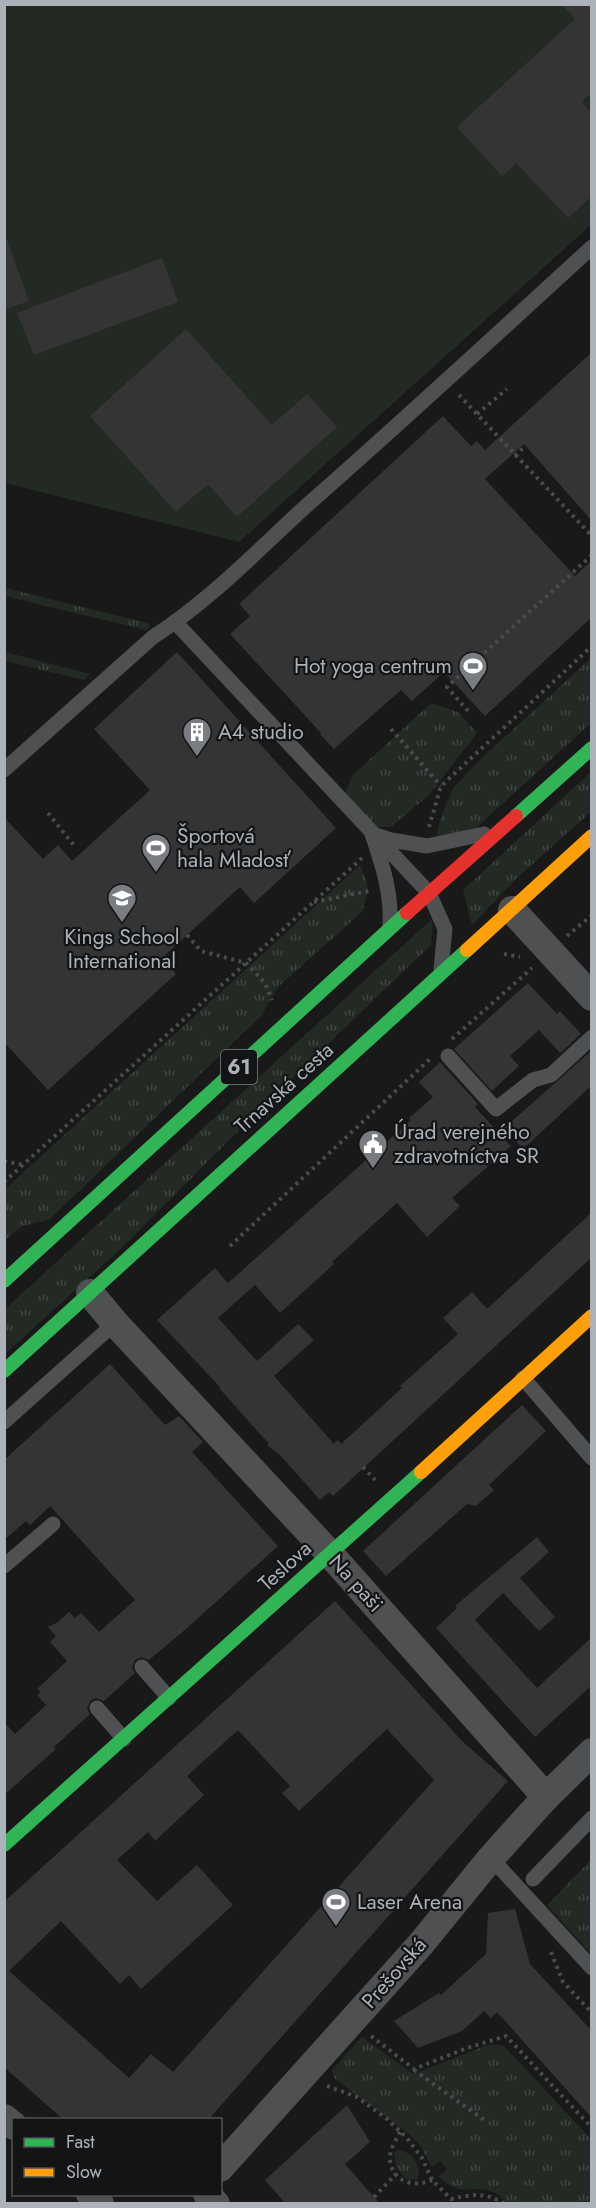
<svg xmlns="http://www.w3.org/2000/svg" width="596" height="2208" viewBox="0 0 596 2208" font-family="Jost,sans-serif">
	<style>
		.grass { fill: url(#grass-tufts) }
		.pitch { fill: #232923 }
		.building { fill: #343434; fill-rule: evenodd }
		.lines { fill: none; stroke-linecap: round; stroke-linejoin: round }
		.path { stroke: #494b4d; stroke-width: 4; stroke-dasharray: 3 4.5; stroke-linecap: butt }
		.lane { stroke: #4e5052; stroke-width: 15 }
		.street { stroke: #4e5052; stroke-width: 28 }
		.fast { stroke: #30b455; stroke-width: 14 }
		.slow { stroke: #ff9f0a; stroke-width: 14 }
		.jam { stroke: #e5322d; stroke-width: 14 }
		.labels { text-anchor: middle; stroke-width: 4.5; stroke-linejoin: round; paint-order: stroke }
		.shield { fill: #131415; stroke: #7e8388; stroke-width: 1.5 }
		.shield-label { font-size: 20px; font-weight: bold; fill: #acb2b9 }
		.poi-label { font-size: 21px; fill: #acb2b9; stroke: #131415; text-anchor: start }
		.street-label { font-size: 21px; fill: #acb2b9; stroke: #131415 }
	</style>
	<defs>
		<pattern id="grass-tufts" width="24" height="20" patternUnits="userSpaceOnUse" patternTransform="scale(1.5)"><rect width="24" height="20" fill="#232923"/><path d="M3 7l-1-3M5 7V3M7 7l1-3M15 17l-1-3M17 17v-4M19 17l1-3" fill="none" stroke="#404641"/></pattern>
	</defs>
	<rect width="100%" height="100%" fill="#191919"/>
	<g class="grass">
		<polygon points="5,588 148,623 150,627 146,630 5,596"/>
		<polygon points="5,652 90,674 84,680 5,661"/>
		<polygon points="591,658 591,723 474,830 435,841 441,817 453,788 481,759"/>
		<polygon points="431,703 458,712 477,733 430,794 391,827 375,827 355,809 345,793 353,775"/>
		<polygon points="591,772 591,812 518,877 472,925 463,890"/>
		<path d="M360 865C370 884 369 892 362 912L278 987 261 1016 49 1220 22 1226 5 1240V1189Z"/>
		<polygon points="433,918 431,945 261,1108 126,1244 5,1354 5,1309"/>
		<polygon points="591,1860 591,1954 547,1905"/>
		<path d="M362 2037 413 2074 488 2045H503L591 2139V2203C580 2204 514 2206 508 2203 503 2201 500 2194 493 2192 467 2183 465 2200 438 2176L447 2170 441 2161 432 2167 421 2147 409 2134 334 2078 332 2070Z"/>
		<path d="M400 2150C414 2154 422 2166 417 2180L406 2179 396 2166 394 2152Z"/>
	</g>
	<polygon class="pitch" points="5,5 591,5 591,225 239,542 5,483"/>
	<g class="building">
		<polygon points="562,4 591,4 591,93 582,102 591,112 591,197 568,218 516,163 502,176 457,127 575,19"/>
		<polygon points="7,240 29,301 4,310 4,241"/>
		<polygon points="162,258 178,302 34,355 17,313"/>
		<polygon points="186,329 272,425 307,394 337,427 237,517 208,484 176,512 90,416"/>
		<polygon points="591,353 591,520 524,444 485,479 575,576 591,561 591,618 485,716 444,672 412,701 401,690 334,749 320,734 321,733 230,634 250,616 239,604 443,416 471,446 477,441 485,450"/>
		<polygon points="177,652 336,828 254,903 240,887 209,915 162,958 176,974 48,1090 4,1042 4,817 43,859 58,845 72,861 150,790 94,729"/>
		<polygon points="528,983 557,1014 560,1011 581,1034 560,1053 539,1030 510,1056 519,1066 492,1091 454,1049"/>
		<polygon points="591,1051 591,1086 523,1149 504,1128"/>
		<polygon points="440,1062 478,1104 475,1107 511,1146 452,1198 460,1206 427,1237 397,1203 332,1262 334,1264 280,1313 255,1285 218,1318 257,1361 298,1324 314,1340 274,1376 334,1444 338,1440 341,1444 402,1388 400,1386 458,1334 443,1318 472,1292 487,1309 591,1213 591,1258 333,1496 329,1492 320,1500 281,1456 267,1445 269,1443 261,1435 219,1388 220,1387 157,1320 215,1268 228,1283 411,1120 409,1118 433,1097 419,1082"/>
		<polygon points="110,1364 165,1425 179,1416 203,1442 192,1452 278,1546 186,1629 149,1660 141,1657 135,1660 132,1668 135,1673 104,1701 96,1698 90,1701 87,1709 90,1714 54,1747 56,1749 4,1795 4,1722 15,1734 46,1705 37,1695 41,1692 37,1689 67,1661 50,1642 56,1636 48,1627 58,1622 69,1612 75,1618 81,1613 99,1632 135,1600 50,1506 30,1525 26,1521 4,1540 4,1460"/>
		<polygon points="522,1405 546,1431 489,1485 494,1490 476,1506 467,1504 386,1576 363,1551"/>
		<polygon points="537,1537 549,1552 520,1578 555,1617 539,1631 503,1593 475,1620 537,1688 591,1638 591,1686 535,1737 436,1628 457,1608 455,1606"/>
		<path d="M335 1601 463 1742 508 1781 208 2120H64L4 2067V1902ZM387 1729 434 1780 173 2072 151 2054 129 2078 9 1971 61 1921 120 1984 129 1975 141 1989 233 1905 197 1865 157 1901 117 1860 148 1832 155 1841 204 1795 187 1776 238 1730 290 1786 282 1793 299 1811Z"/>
		<polygon points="515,1909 530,1964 591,2030 591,2117 497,2012 491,2018 484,2011 462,2031 418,2048 394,2021 439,1993 441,1995 486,1954 488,1913"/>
		<polygon points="347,2105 370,2142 345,2164 380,2204 286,2204 265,2180"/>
	</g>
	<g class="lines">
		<g class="path">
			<polyline points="459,395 592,536"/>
			<polyline points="477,414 507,389"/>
			<polyline points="515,456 525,446"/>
			<polyline points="468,711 447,687 592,555"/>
			<polyline points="391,729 441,786"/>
			<polyline points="48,813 76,848"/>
			<polyline points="429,827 441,786 592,646"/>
			<polyline points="314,902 369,891"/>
			<polyline points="187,935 201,951 246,963 265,983 272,1000"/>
			<polyline points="567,936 592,915"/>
			<polyline points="504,954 520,957"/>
			<polyline points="452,1039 532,968"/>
			<polyline points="4,1161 23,1165"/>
			<polyline points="4,1182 362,858"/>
			<polyline points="230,1246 431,1058"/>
			<polyline points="363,1467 375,1480"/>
			<polyline points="551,1952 563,1982 592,2013"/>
			<polyline points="371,2036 414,2069 467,2048 506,2036 592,2128"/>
			<polyline points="414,2070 484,2120"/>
			<path d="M327 2086 357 2097 387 2119 407 2138 422 2158 432 2180 451 2199C474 2194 485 2192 505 2204"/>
			<path d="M400 2132C396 2140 389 2150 390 2160 392 2182 415 2188 432 2180"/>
			<polyline points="374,2197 396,2174"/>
		</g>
		<g class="lane">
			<polyline points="175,622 429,893 445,929 441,969"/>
			<path d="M4 770 153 637C209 601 256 552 305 507 402 422 497 334 592 247"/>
			<path d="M390 926C392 893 382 864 372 834L391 840 427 846 484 834"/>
			<polyline points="448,1056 496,1109 533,1080 551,1075 592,1037"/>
			<polyline points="523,1378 592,1458"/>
			<polyline points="4,1422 115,1323"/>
			<polyline points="4,1566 53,1524"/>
			<polyline points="142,1667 169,1698"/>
			<polyline points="97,1708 124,1739"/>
			<polyline points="491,1858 592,1968"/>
			<polyline points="533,1879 592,1818"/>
		</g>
		<g class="street">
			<polyline points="512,910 592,997"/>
			<polyline points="90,1293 115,1323 330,1554 546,1797"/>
			<polyline points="4,2118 14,2126"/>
			<polyline points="220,2168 420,1945 491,1858 546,1797 592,1752"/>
			<polyline points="90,2194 100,2204"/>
			<polyline points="207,2194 216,2204"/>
		</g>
		<g class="fast">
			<polyline points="516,816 592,748"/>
			<polyline points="4,1281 407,913"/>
			<polyline points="4,1371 467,950"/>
			<polyline points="4,1845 421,1472"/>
		</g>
		<g class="slow">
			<polyline points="467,950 592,836"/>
			<polyline points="421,1472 592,1316"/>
		</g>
		<polyline class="jam" points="407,913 516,816"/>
	</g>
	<defs>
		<g id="stadium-pin" transform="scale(1.5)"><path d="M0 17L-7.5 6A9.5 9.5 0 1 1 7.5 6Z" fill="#797c81" stroke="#131415"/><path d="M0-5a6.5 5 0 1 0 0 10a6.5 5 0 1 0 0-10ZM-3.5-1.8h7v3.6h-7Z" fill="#fff"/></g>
		<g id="building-pin" transform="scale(1.5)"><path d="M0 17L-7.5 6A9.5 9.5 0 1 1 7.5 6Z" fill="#797c81" stroke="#131415"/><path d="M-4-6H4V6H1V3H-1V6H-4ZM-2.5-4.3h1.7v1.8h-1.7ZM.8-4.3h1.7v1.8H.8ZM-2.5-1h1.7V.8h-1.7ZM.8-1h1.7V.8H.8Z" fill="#fff"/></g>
		<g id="school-pin" transform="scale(1.5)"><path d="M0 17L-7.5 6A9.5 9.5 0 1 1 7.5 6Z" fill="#797c81" stroke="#131415"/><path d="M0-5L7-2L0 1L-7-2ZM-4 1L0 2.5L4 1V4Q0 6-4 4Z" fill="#fff"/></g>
		<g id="civic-pin" transform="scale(1.5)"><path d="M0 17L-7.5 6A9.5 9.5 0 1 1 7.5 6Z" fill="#797c81" stroke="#131415"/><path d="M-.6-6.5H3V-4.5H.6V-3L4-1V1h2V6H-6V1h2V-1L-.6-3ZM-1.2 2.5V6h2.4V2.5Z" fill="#fff"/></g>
	</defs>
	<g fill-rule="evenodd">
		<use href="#stadium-pin" x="473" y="666"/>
		<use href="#building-pin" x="197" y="732"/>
		<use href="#stadium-pin" x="156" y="848"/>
		<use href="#school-pin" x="122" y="898"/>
		<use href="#civic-pin" x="373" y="1144"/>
		<use href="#stadium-pin" x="336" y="1902"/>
	</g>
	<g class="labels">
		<rect class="shield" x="221" y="1050" width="36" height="34" rx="4.5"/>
		<g class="shield-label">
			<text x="239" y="1074">61</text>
		</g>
		<g class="poi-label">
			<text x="452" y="673" text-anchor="end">Hot yoga centrum</text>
			<text x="218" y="739">A4 studio</text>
			<text x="177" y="843">Športová<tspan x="177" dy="24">hala Mladosť</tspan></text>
			<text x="122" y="944" text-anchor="middle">Kings School<tspan x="122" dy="24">International</tspan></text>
			<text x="394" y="1139">Úrad verejného<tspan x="394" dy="24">zdravotníctva SR</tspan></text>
			<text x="357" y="1909">Laser Arena</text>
		</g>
		<g class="street-label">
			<text transform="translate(284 1088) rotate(-42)" y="7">Trnavská cesta</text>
			<text transform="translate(285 1566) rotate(-42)" y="7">Teslova</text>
			<text transform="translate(356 1583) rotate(48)" y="7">Na paši</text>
			<text transform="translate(394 1973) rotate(-49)" y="7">Prešovská</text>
		</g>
	</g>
	<rect width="596" height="2208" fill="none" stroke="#acb2b9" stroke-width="12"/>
	<rect x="12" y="2118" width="210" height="78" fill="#131415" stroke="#505357" stroke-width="1.5"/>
	<rect x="24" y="2138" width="30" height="9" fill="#30b455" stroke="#505357" stroke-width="1.5"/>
	<text x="66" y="2148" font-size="18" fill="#acb2b9">Fast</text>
	<rect x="24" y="2168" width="30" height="9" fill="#ff9f0a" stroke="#505357" stroke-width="1.5"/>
	<text x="66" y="2178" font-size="18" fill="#acb2b9">Slow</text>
</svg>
